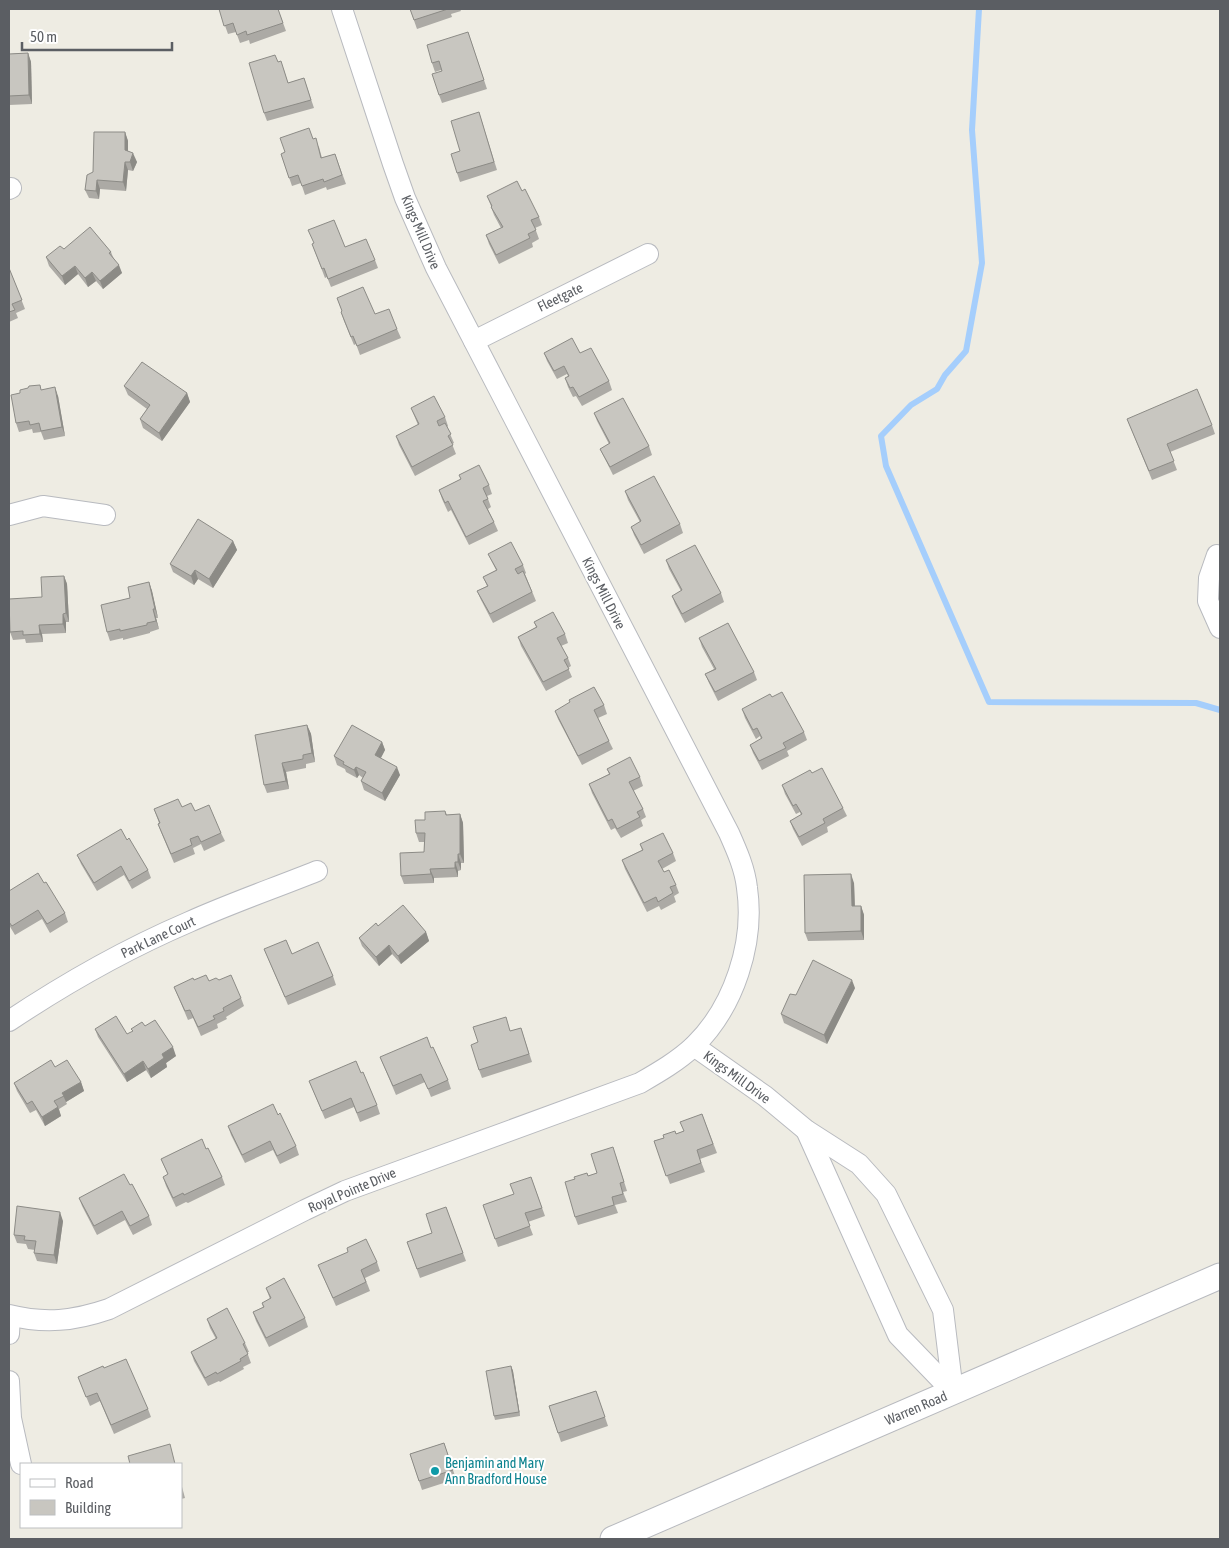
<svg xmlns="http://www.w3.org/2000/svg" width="1229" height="1548" viewBox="0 0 1229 1548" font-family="'Asap Condensed',sans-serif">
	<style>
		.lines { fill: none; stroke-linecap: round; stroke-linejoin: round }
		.stream { stroke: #a5cefc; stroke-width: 6 }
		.minor-casing { stroke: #b8babf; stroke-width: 22 }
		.tertiary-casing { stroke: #b8babf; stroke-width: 27 }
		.minor { stroke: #fff; stroke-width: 20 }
		.tertiary { stroke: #fff; stroke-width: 25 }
		.wall { fill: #acaaa5 }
		.shaded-wall { fill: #8c8b86 }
		.building { fill: #c8c6c0; stroke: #8c8b86 }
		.culture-dot { fill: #0f9aa8; stroke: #fff; stroke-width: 2 }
		.labels { text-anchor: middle; stroke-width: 4; stroke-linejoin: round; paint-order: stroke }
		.street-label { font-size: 14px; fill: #5b5e63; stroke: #fff }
		.culture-label { font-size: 14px; fill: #0d838f; stroke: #fff; text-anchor: start }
	</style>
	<rect width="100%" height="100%" fill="#eeece3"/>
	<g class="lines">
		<polyline class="stream" points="979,9 972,130 982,263 966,351 945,375 937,389 911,405 881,436 886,466 989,702 1196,703 1220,710"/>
		<g class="minor-casing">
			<g id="minor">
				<polyline points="9,189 11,188"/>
				<polyline points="474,341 648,254"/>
				<polyline points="9,515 43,506 105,515"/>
				<polyline points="1217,555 1209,578 1208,601 1220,628"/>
				<path d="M9 1021C66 983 126 949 189 922 231 903 275 888 317 871"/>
				<polyline points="694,1046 765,1096 806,1130 859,1164 886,1194 943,1310 953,1392"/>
				<polyline points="806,1130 898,1335 953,1392"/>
				<path d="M9 1315C45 1324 74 1321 109 1309L305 1210 345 1191 640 1083C659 1072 678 1061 694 1046 734 1007 755 943 747 888 745 869 737 851 729 833L436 268 405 198 393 164 342 9"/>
				<polyline points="9,1334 10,1316"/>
				<polyline points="9,1381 11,1418 21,1464"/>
			</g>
		</g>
		<g class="tertiary-casing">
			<polyline id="tertiary" points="613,1539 1220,1276"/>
		</g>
		<use href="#minor" class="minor"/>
		<use href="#tertiary" class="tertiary"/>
	</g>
	<g class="wall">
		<polygon points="219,9 278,9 286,31 250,44 249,40 240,43 236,32 228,34"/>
		<polygon points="410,9 460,9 461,11 451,14 452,17 417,29"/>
		<polygon points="468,32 487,89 442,103 439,95 442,71 441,70 435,72 432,63"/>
		<polygon points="28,53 31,62 32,104 9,105 9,54"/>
		<polygon points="278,62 284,70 288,83 304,78 314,108 267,121 264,113"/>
		<polygon points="479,112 497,170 460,182 457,173"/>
		<polygon points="125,132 128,141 128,151 137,162 133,171 128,170 126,191 100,189 99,199 89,198 85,190 93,172"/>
		<polygon points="313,139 319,147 322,158 335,154 346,184 327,190 326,187 305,195 301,183 292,186 281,154"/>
		<polygon points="522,191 539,217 542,225 535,228 539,239 532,243 533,247 499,264 489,244 486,235 501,228 494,215 491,207 491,206 487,196"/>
		<polygon points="312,244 345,247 375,260 378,268 331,287 327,277 325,278"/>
		<polygon points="64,249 111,252 113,257 122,273 103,289 96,281 88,287 78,274 65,285 49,266 46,257"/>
		<polygon points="9,268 25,309 16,313 18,318 9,322"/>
		<polygon points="337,298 375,314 397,329 401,338 360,355 356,344 354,345 344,321 341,312 342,311"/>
		<polygon points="544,353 580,353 609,381 612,390 582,406 576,396 573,397 568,387 565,378 568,376 567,374 557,379 547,361"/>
		<polygon points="124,386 187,393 190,402 162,441 143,428 140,419 147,409 128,395"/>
		<polygon points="41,390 58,396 65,436 44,440 41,432 33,433 32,429 19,432 16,423"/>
		<polygon points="411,408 445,417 448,426 447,427 454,443 452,444 456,454 415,476 399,445 396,436 418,425"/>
		<polygon points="594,413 649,446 652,455 613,475 600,449 609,444 597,421"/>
		<polygon points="1127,419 1212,425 1215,434 1170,452 1177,470 1152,480"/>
		<polygon points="459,475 489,485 492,494 487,496 491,507 488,509 494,522 498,531 469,545 451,510 448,512 442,499 439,490 461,479"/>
		<polygon points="625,491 680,524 683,533 644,554 634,535 631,527 640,522 628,500"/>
		<polygon points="233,541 237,550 213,588 198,579 194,585 173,572 170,564"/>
		<polygon points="488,554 523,565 526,573 525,574 536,601 493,623 481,600 477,591 487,586 483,577 496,570"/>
		<polygon points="666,560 721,593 724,602 685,623 675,604 672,596 681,591 669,569"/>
		<polygon points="64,576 67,584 69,622 66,622 66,633 42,634 43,642 26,643 25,639 13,640 10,632 42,597"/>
		<polygon points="149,582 152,591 158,618 156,618 159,629 150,632 150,633 123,640 123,638 110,641 107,632 130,598"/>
		<polygon points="534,622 565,634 568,643 561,646 568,658 571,666 568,668 572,677 546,691 521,646 518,637 536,627"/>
		<polygon points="699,638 754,672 757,680 718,701 709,683 705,674 714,669 702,647"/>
		<polygon points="772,697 804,732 807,740 787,751 789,756 762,770 753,753 750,745 761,739 760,736 756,739 745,718 742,709"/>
		<polygon points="604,705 607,714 598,718 609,741 613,749 582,765 558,719 555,711"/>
		<polygon points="307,725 311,734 315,762 306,764 306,768 286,772 289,789 267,793 264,785"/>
		<polygon points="382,742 385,750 381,758 400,775 385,801 364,790 361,781 363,778 359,775 357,778 346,772 345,769 337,765 334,756"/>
		<polygon points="607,769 640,777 643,786 633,791 643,809 646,817 641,820 643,826 621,838 615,828 611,830 592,793 589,784 609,774"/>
		<polygon points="812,773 843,808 847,816 827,827 828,832 802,846 793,829 790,821 801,815 800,812 796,814 785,794 782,785"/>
		<polygon points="182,807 195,811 221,833 225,841 204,851 201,844 193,848 195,854 174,863 161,832 158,824 159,823 154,809"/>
		<polygon points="445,811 447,815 460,814 463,823 464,863 461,863 461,870 458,871 458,877 434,878 434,883 404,884 401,876 424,852 424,842 419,842 416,833 425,820"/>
		<polygon points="640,844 673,853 676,861 662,869 664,872 676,885 679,893 674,896 676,902 661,910 659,906 647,912 625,869 622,860 642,850"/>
		<polygon points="77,855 148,870 151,878 132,889 124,875 97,891 81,864"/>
		<polygon points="854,883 855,906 861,906 864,915 864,940 808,941 805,933"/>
		<polygon points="9,891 65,913 68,922 50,933 42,919 15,935 9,925"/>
		<polygon points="378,926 426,932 429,941 401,964 392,954 379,966 362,946 359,938"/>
		<polygon points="264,949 333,976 336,985 288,1005"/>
		<polygon points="194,980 209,981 241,998 244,1006 226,1017 227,1019 217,1024 218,1028 201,1036 193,1018 188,1020 174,987"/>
		<polygon points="855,988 827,1044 784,1023 781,1014 796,995"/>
		<polygon points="145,1026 176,1056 166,1063 167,1067 151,1078 146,1070 127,1082 98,1037 95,1029 127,1034"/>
		<polygon points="521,1028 532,1062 482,1078 479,1070 511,1031"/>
		<polygon points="431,1048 448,1080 451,1089 431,1097 425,1082 396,1095 380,1057"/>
		<polygon points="55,1067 81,1082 84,1091 66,1102 67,1104 59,1109 61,1116 45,1126 36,1110 30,1113 17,1091 14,1083"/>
		<polygon points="361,1073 377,1105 380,1114 360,1122 354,1107 325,1119 309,1081"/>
		<polygon points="702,1114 717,1153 700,1159 705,1172 670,1184 654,1141 684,1131"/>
		<polygon points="278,1115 296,1146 299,1155 280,1164 273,1150 245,1163 231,1135 228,1126"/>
		<polygon points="206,1149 222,1177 225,1185 188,1203 186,1202 176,1207 166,1186 163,1177 168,1175 161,1159"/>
		<polygon points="616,1156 627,1191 623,1192 627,1202 615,1205 618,1213 578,1225 575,1217 588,1176 597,1173"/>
		<polygon points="531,1177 545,1216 528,1222 533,1235 498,1247 483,1205 514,1194"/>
		<polygon points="130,1185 149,1216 152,1225 133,1235 125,1220 97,1235 82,1206 79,1198"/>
		<polygon points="446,1207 466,1261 420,1278 407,1242 432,1233"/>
		<polygon points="63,1221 57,1264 37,1261 34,1253 35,1250 28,1249 26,1244 17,1243 14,1235"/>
		<polygon points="377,1262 380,1271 365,1278 370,1291 336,1306 318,1265"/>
		<polygon points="266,1288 305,1318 308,1327 269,1347 256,1321 253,1312 263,1307 262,1303 270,1299"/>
		<polygon points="207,1319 245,1343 249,1352 247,1352 251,1363 243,1367 244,1369 220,1382 219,1381 208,1386 194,1361 191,1352 216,1339 210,1328"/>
		<polygon points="511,1366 513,1371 520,1416 495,1420 494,1416"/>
		<polygon points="104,1368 148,1409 151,1417 114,1434 100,1401 90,1406 78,1377"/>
		<polygon points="596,1391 608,1426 561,1442 549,1406"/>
		<polygon points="444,1443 456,1479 422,1490 410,1454"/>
		<polygon points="181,1483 185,1498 181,1499"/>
	</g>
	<g class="shaded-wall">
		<polygon points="28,53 31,62 32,104 29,95"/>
		<polygon points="125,132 128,141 128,159 125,150"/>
		<polygon points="133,153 137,162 133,171 130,162"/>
		<polygon points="125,162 128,170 126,191 123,182"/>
		<polygon points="97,180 100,189 99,199 96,191"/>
		<polygon points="119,265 122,273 103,289 100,281"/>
		<polygon points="75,266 78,274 65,285 62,276"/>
		<polygon points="92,272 96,281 88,287 85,278"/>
		<polygon points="55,387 58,396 65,436 62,427"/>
		<polygon points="187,393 190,402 162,441 159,433"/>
		<polygon points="233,541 237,550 213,588 209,579"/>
		<polygon points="195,570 198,579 194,585 191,576"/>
		<polygon points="64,576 67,584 69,622 66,613"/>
		<polygon points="149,582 152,591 158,618 155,609"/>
		<polygon points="153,609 156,618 159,629 156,621"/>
		<polygon points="63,614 66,622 66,633 63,624"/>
		<polygon points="39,625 42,634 43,642 40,634"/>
		<polygon points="307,725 311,734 315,762 312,753"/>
		<polygon points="382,742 385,750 378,763 375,755"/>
		<polygon points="282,763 286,772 289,789 286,781"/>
		<polygon points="356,767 359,775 357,778 354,770"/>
		<polygon points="397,767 400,775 385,801 382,793"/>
		<polygon points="460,814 463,823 464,863 460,854"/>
		<polygon points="458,854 461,863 461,870 458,862"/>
		<polygon points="455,862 458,871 458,877 455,868"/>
		<polygon points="430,869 434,878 434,883 431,874"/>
		<polygon points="851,874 854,883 855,915 852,906"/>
		<polygon points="861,906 864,915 864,940 861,931"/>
		<polygon points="426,932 429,941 401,964 398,956"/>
		<polygon points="389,945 392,954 379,966 376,957"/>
		<polygon points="852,980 855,988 827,1044 824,1035"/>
		<polygon points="173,1047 176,1056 166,1063 167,1067 151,1078 148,1069 162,1054"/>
		<polygon points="143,1061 146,1070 127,1082 124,1074"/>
		<polygon points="81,1082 84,1091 66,1102 62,1093"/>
		<polygon points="58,1107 61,1116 45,1126 42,1117"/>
		<polygon points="60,1212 63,1221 57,1264 54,1255"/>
		<polygon points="511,1366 513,1371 520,1416 519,1412"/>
	</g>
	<g class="building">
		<polygon points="219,9 278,9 283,23 247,35 246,31 237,35 233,23 224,26"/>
		<polygon points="410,9 448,9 414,20"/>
		<polygon points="468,32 484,80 439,95 432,74 442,71 439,61 432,63 427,45"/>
		<polygon points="28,53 29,95 9,96 9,54"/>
		<polygon points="275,55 278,62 281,61 288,83 304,78 311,100 264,113 249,63"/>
		<polygon points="479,112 494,162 457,173 451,154 460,151 451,121"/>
		<polygon points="309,128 313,139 316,138 321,158 335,154 342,175 324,182 323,179 302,186 298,175 289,178 281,154 285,152 280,138"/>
		<polygon points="94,132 125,132 125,150 133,153 130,162 125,162 123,182 97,180 96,191 85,190 87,175 93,172"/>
		<polygon points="517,181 522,191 525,189 539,217 531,220 536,230 528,234 530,238 496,255 486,235 503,227 491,207 492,206 487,196"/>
		<polygon points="334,220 345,247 366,239 375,260 328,279 324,268 322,269 312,244 314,243 308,230"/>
		<polygon points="90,227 111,252 109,253 119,265 100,281 92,272 85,278 75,266 62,276 46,257 60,246 64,249"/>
		<polygon points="9,268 22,300 12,304 15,310 9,312"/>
		<polygon points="363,287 375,314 389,309 397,329 357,346 353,336 351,337 341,312 342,311 337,298"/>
		<polygon points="572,338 580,353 591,348 609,381 579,397 573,387 570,388 565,378 569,376 564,366 554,371 544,353"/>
		<polygon points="142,362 187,393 159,433 140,419 150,405 124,386"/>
		<polygon points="40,385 41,390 55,387 62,427 41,431 39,423 30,425 29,421 16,423 11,395 20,393 20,390 28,388 29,386"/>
		<polygon points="1197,389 1212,425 1167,444 1174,461 1149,471 1127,419"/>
		<polygon points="434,396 445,417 437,421 439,426 445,423 451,434 448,436 453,445 412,467 396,436 419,424 411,408"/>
		<polygon points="623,398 649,446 610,467 600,449 610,443 594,413"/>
		<polygon points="479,465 489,485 483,488 488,499 483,501 494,522 466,537 448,501 445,503 439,490 461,479 459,475"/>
		<polygon points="654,476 680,524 641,545 631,527 641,521 625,491"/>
		<polygon points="198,519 233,541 209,579 195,570 191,576 170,564"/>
		<polygon points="511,542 523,565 515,569 518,574 523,571 532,592 490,614 477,591 488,586 483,577 497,570 488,554"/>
		<polygon points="695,545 721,593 682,614 672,596 682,590 666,560"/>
		<polygon points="64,576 66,613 63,614 63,624 39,625 40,634 23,635 23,631 10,632 9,599 42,597 41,577"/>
		<polygon points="149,582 155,609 153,609 156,621 147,623 147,625 120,631 120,629 107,632 101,605 130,598 128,587"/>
		<polygon points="553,612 565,634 557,638 568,658 564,660 569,669 543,682 518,637 537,627 534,622"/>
		<polygon points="728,623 754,672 715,692 705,674 716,669 699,638"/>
		<polygon points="594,687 604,705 594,710 609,741 578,756 555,711 570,702 569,700"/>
		<polygon points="782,692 804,732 783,743 786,748 759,761 750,745 762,738 757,728 753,730 742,709 770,694 772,697"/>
		<polygon points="307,725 312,753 303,755 303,759 282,763 286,781 264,785 255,735"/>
		<polygon points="352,725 382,742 375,755 397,767 382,793 361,781 366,772 356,767 354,770 343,764 344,762 334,756"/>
		<polygon points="630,757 640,777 629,782 643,809 637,812 640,817 617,829 612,819 608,821 589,784 610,774 607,769"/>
		<polygon points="822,768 843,808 823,819 825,823 799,837 790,821 802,814 796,804 793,806 782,785 810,770 812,773"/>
		<polygon points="178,799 182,807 191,803 195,811 209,805 221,833 201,842 198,836 190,839 192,845 171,854 158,824 160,823 154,809"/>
		<polygon points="445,811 446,815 460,814 460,854 458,854 458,862 455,862 455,868 430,869 431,874 401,876 400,853 424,852 425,833 416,833 415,820 425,820 425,812"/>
		<polygon points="121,829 127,840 129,838 148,870 129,881 121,866 94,883 77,855"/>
		<polygon points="663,833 673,853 658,861 664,872 669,870 676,885 670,887 673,893 658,902 656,897 644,903 622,860 643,850 640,844"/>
		<polygon points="38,873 44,883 46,882 65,913 47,924 38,910 12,926 9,922 9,891"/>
		<polygon points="851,874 852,906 861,906 861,931 805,933 804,875"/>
		<polygon points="403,905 426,932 398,956 389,945 376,957 359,938 376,923 378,926"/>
		<polygon points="286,940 292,954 318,942 333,976 285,997 264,949"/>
		<polygon points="813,960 852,980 824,1035 781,1014 790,994 796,995"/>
		<polygon points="206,975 209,981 216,978 219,980 231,975 241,998 223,1008 224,1011 213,1016 215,1019 198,1027 190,1010 185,1011 174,987 193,978 194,980"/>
		<polygon points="116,1016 127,1034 133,1031 131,1029 142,1022 145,1026 155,1020 173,1047 162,1054 164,1058 148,1069 143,1061 124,1074 95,1029"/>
		<polygon points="506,1017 510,1031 521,1028 529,1054 479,1070 471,1045 478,1042 473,1027"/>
		<polygon points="427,1037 431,1048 433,1047 448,1080 428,1089 421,1074 393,1086 380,1057"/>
		<polygon points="51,1060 55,1067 67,1060 81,1082 62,1093 64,1096 54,1101 58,1107 42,1117 32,1101 27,1104 14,1083"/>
		<polygon points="356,1061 361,1073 363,1072 377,1105 357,1113 351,1098 322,1111 309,1081"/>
		<polygon points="273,1104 278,1115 280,1113 296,1146 277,1156 270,1141 242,1155 228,1126"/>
		<polygon points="702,1114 713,1144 697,1150 701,1163 666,1176 654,1141 664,1138 663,1135 675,1131 676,1134 684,1131 680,1122"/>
		<polygon points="202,1139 206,1149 208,1148 222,1177 184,1195 183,1193 173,1198 163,1177 168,1174 161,1159"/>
		<polygon points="613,1147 624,1182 620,1183 623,1194 612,1197 614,1205 575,1217 565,1182 575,1179 574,1177 587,1173 588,1176 597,1173 591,1154"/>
		<polygon points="124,1174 130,1185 132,1184 149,1216 130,1226 122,1211 94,1226 79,1198"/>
		<polygon points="531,1177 542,1208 525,1213 530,1226 495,1239 483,1205 514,1194 510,1184"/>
		<polygon points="17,1206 60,1212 54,1255 34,1253 36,1241 24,1240 25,1236 14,1235"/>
		<polygon points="446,1207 463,1253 417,1269 407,1242 432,1233 426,1214"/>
		<polygon points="366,1239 377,1262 361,1270 366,1282 333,1298 318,1265 348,1252 347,1248"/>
		<polygon points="284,1278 305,1318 266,1338 253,1312 264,1307 262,1303 271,1298 266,1288"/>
		<polygon points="227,1308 245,1343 243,1344 248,1354 240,1359 241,1361 217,1374 216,1372 205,1378 191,1352 217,1338 207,1319"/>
		<polygon points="126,1359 148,1409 111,1425 97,1393 86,1397 78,1377 103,1366 104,1368"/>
		<polygon points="511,1366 519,1412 494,1416 486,1371"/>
		<polygon points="596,1391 605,1417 558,1433 549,1406"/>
		<polygon points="444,1443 453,1470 419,1481 410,1454"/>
		<polygon points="170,1444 175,1464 130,1464 128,1456"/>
	</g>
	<circle class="culture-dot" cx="435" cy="1471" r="5"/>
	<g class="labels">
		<g class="street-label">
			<text transform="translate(421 232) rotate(67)" y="5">Kings Mill Drive</text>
			<text transform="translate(560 297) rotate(-26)" y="5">Fleetgate</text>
			<text transform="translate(604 593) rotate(63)" y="5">Kings Mill Drive</text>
			<text transform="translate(158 937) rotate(-25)" y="5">Park Lane Court</text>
			<text transform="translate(737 1077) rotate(36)" y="5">Kings Mill Drive</text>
			<text transform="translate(352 1190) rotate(-23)" y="5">Royal Pointe Drive</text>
			<text transform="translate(916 1408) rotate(-23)" y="5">Warren Road</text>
		</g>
		<g class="culture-label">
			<text x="445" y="1468">Benjamin and Mary<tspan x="445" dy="16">Ann Bradford House</tspan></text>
		</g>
	</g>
	<rect width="1229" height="1548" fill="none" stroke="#5b5e63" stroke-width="20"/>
	<rect x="20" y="1463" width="162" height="65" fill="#ffffff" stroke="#bdbfc1"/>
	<rect x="30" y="1479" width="25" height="8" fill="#ffffff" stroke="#bdbfc1"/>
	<text x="65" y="1488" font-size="15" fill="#5b5e63">Road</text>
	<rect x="30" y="1500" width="25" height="15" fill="#c8c6c0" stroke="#bdbfc1"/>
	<text x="65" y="1513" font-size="15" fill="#5b5e63">Building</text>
	<path d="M22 42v8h150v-8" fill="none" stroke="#5b5e63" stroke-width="2.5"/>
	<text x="30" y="42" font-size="15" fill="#5b5e63" stroke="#ffffff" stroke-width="4" paint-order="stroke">50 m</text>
</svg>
